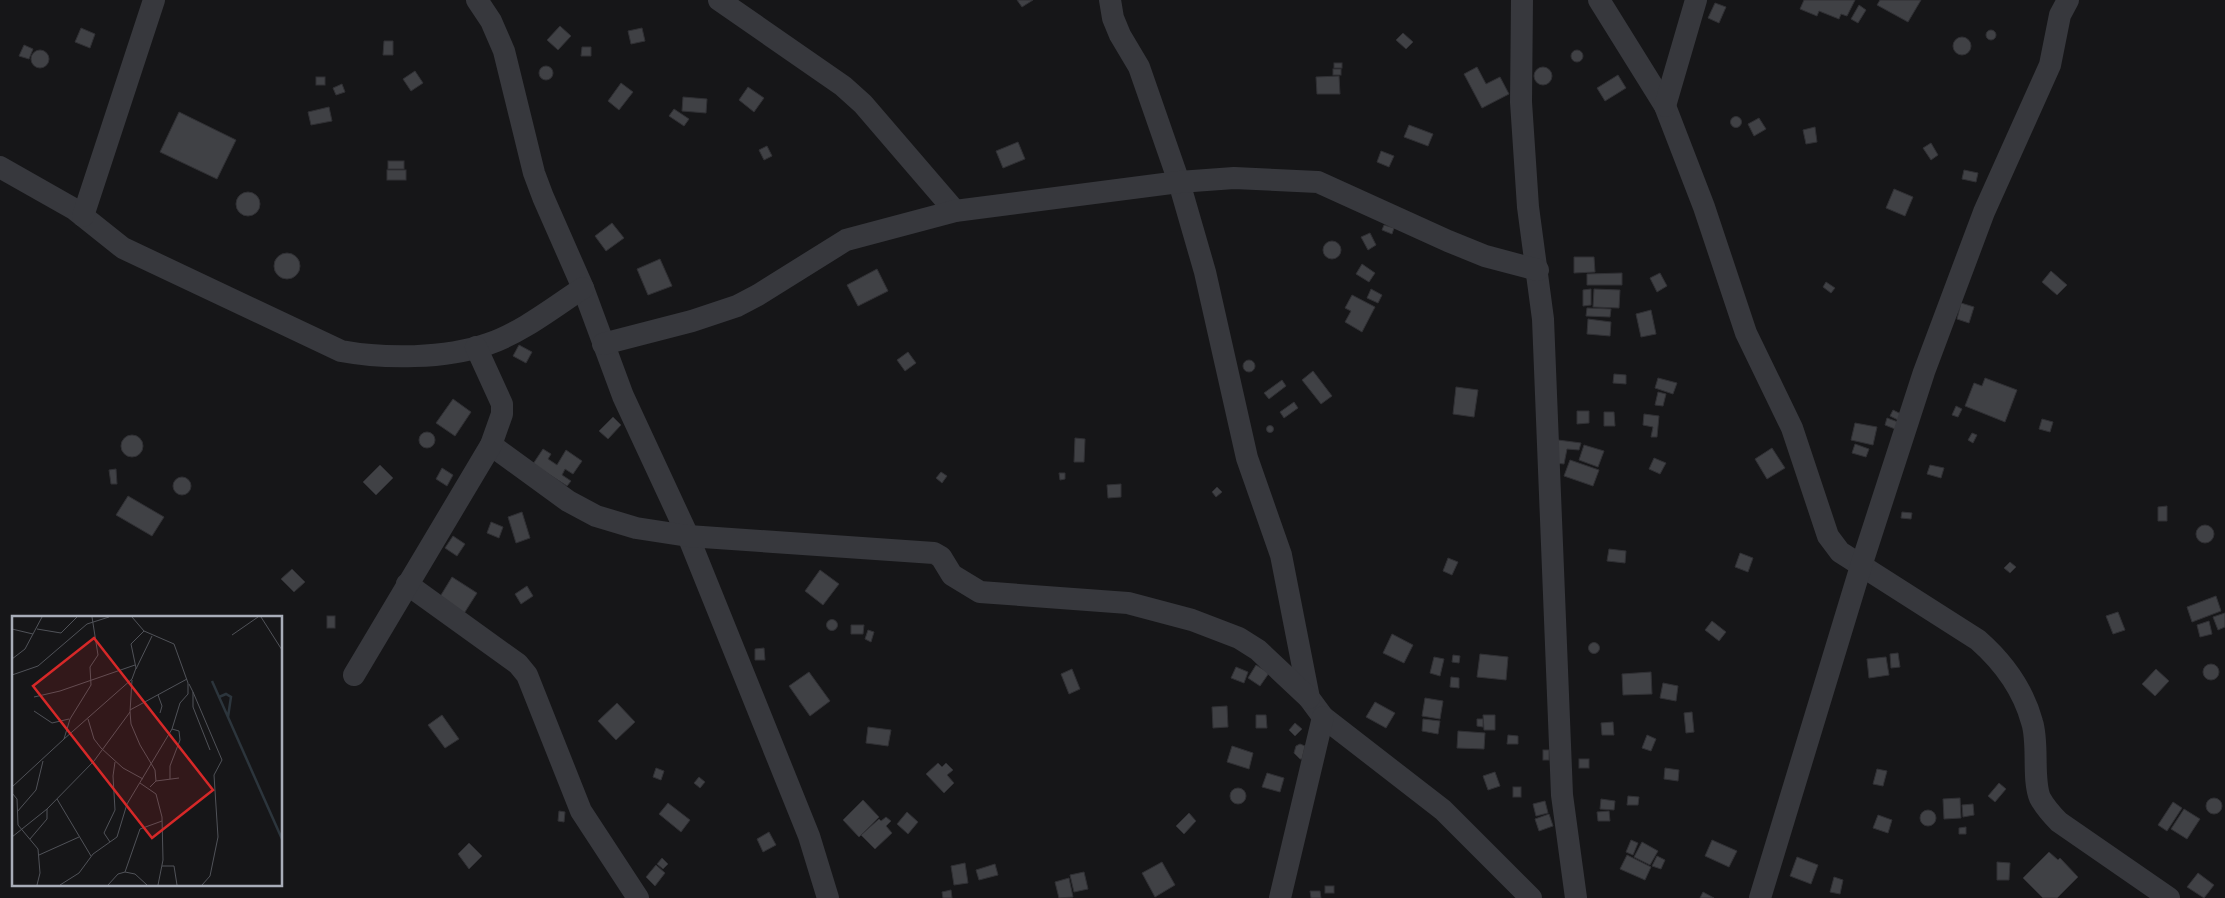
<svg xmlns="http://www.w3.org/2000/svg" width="2225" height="898" viewBox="0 0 2225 898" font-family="'Public Sans',sans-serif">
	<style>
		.building { fill: #404145; stroke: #303034 }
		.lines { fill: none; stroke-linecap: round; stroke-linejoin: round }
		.minor { stroke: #37383d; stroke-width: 22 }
		.inset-river { fill: none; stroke: #2c353c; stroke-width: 2.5 }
		.inset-road { fill: none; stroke: #505258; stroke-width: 1 }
		.view { fill: #d62828; fill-opacity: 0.15; stroke: #d62828; stroke-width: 2.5 }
		.inset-edge { fill: none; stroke: #a8adb8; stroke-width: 2.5 }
	</style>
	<rect width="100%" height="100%" fill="#161618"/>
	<g class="building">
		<polygon points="1017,0 1033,0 1022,7"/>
		<polygon points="1804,0 1855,0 1847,16 1841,14 1839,19 1819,11 1817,16 1800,9"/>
		<polygon points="1880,0 1921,0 1908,22 1877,5"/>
		<polygon points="1715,3 1726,7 1719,23 1708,18"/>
		<polygon points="1859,5 1866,10 1858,23 1851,19"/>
		<polygon points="560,26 571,36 558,50 547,40"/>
		<polygon points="81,28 95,34 90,48 75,42"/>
		<polygon points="642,28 645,41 631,44 628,31"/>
		<circle cx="1991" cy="35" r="5"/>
		<polygon points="1403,33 1413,42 1406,49 1396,40"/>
		<circle cx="1962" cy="46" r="9"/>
		<polygon points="384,41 393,41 393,55 383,55"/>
		<polygon points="24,45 33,49 29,59 19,56"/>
		<polygon points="582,47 591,47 591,56 581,56"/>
		<circle cx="1577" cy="56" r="6"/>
		<circle cx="40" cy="59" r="9"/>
		<rect x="1334" y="63" width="8" height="5"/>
		<circle cx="546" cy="73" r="7"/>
		<polygon points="1477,67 1486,84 1500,77 1509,94 1482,108 1464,74"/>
		<circle cx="1543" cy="76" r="9"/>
		<rect x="1333" y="69" width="8" height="6"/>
		<polygon points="415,71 423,83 411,91 403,79"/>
		<polygon points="1618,75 1626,88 1605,101 1597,88"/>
		<polygon points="1339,76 1340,94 1317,94 1316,77"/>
		<rect x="316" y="77" width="9" height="8"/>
		<polygon points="621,83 633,92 619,110 608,101"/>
		<polygon points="342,84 345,92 336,95 333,88"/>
		<polygon points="748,87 764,98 754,112 739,100"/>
		<polygon points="683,97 707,99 706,113 682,111"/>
		<polygon points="329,107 332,121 311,125 308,112"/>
		<polygon points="674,109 689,119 684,126 669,116"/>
		<polygon points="179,112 236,140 217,179 160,152"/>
		<circle cx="1736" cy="122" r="5.5"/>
		<polygon points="1759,118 1766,129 1754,136 1748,124"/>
		<polygon points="1409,125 1433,134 1428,146 1404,137"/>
		<polygon points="1815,127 1817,142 1806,144 1803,130"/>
		<polygon points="1018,142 1025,159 1003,168 996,151"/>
		<polygon points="1931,143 1938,155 1931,160 1923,148"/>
		<polygon points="767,146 772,156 764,160 759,150"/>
		<polygon points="1381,151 1394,156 1389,167 1377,162"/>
		<rect x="388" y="161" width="16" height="8"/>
		<rect x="387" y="170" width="19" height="10"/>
		<polygon points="1964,170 1978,173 1976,182 1962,179"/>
		<polygon points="1894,189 1913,197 1905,216 1886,208"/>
		<circle cx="248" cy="204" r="12"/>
		<polygon points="612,223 624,238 606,251 595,236"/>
		<polygon points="1384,225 1394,228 1392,234 1382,230"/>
		<polygon points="1370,233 1376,245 1368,250 1361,237"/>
		<circle cx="1332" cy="250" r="9"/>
		<circle cx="287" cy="266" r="13"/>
		<polygon points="1574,257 1594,257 1595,272 1574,273"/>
		<polygon points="660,259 672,286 648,295 637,269"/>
		<polygon points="1362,264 1375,273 1369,282 1356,274"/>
		<polygon points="877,269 888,291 858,306 847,285"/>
		<polygon points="2051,271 2067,285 2057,295 2042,282"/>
		<polygon points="1622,273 1622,285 1587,285 1587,274"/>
		<polygon points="1660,273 1667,286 1657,292 1650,278"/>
		<polygon points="1826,282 1835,288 1831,293 1823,287"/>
		<polygon points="1371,289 1382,295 1378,303 1367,298"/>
		<polygon points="1591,289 1591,305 1583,306 1583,290"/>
		<polygon points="1594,289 1620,290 1619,308 1593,307"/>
		<polygon points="1352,295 1375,307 1362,332 1345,322 1351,311 1345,308"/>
		<polygon points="1961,303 1974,307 1969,323 1957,319"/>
		<polygon points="1587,308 1611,309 1610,317 1586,316"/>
		<polygon points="1651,310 1656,334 1641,337 1636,314"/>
		<polygon points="1588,319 1611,322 1610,336 1587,334"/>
		<polygon points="519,345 532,352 526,363 513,356"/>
		<polygon points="908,352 916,363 905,371 897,360"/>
		<circle cx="1249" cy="366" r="6"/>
		<polygon points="1313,371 1332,396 1321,404 1302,380"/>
		<polygon points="1614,374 1626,375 1626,384 1613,383"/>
		<polygon points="1658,378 1677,383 1673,394 1655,388"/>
		<polygon points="1985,378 2017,390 2005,422 1965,406 1974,383 1982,386"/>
		<polygon points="1282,380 1286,386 1269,399 1264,393"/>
		<polygon points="1456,387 1478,390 1474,417 1453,414"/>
		<polygon points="1658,392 1666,394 1663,406 1655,405"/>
		<polygon points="453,399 471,412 455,436 436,423"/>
		<polygon points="1294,402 1298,408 1284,418 1280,412"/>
		<polygon points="1956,406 1962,409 1958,417 1952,415"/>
		<polygon points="1893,410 1901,414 1898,420 1890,416"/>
		<polygon points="1577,411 1589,411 1589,423 1577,424"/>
		<polygon points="1604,412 1614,412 1615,426 1604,426"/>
		<polygon points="1644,414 1659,416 1657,437 1651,437 1653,427 1643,425"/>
		<polygon points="613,417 621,425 608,439 599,431"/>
		<polygon points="1887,418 1898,422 1895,429 1885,425"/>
		<polygon points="2042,419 2053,422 2050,432 2039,429"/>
		<polygon points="1855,423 1877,427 1873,445 1851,440"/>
		<circle cx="1270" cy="429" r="3.5"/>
		<circle cx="427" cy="440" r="8"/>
		<polygon points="1972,433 1977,435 1973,443 1968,440"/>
		<circle cx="132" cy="446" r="11"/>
		<polygon points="1075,438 1085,439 1084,462 1074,462"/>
		<polygon points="1558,440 1581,443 1579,450 1567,449 1564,464 1555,463"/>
		<polygon points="1855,444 1869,449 1866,457 1852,453"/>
		<polygon points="1584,445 1604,451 1598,467 1579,460"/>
		<polygon points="1772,448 1785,468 1767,479 1755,459"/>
		<polygon points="543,449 551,454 548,459 557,465 566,450 582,461 573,474 565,469 562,475 571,481 567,486 533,464"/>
		<polygon points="1654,458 1666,463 1660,474 1649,469"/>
		<polygon points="1570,460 1599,470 1593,486 1564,476"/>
		<polygon points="380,465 393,478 376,495 363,482"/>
		<polygon points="1930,465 1944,468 1941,478 1927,474"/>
		<polygon points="442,468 453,475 447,486 436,479"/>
		<polygon points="116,469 117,484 111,484 109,470"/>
		<polygon points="941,472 947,476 942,483 936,478"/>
		<polygon points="1059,473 1065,473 1065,479 1060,480"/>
		<circle cx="182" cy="486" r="9"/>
		<polygon points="1121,484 1121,497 1108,498 1107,485"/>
		<polygon points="1217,487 1222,492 1216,497 1212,492"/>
		<polygon points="128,496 164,517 152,536 116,515"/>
		<polygon points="2167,506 2167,521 2158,521 2158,507"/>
		<polygon points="522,512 530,538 516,543 508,517"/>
		<polygon points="1902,512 1912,513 1911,519 1901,518"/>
		<polygon points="491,522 503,527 499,538 487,533"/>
		<circle cx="2205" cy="534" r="9"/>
		<polygon points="453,536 465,544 457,556 445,548"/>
		<polygon points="1609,549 1626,551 1625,563 1607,561"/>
		<polygon points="1740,553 1753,558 1748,572 1735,567"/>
		<polygon points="1448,558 1458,562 1452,575 1443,571"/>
		<polygon points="2010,562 2016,567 2010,573 2004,568"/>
		<polygon points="292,569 305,582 294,592 281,579"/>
		<polygon points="820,570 839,584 823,605 805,591"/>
		<polygon points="452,577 477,593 463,615 438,600"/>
		<polygon points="527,586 533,596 521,604 515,594"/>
		<polygon points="2216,596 2221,611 2192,622 2187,607"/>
		<polygon points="2118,612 2125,630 2113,634 2106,616"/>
		<polygon points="2225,613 2225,627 2218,630 2213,617"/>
		<rect x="327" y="616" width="8" height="12"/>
		<circle cx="832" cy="625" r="5.5"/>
		<polygon points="1712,621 1726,632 1719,641 1705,630"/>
		<polygon points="2209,621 2212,634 2200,637 2197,625"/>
		<polygon points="851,625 864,625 863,634 851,634"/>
		<polygon points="868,630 874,632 871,642 865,639"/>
		<polygon points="1392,634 1413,645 1404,663 1383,653"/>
		<circle cx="1594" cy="648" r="5.5"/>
		<polygon points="764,648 765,660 755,660 755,649"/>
		<polygon points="1898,653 1900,667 1891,668 1890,654"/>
		<polygon points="1480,654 1508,657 1506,680 1477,677"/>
		<polygon points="1453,655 1460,656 1459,663 1452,662"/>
		<polygon points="1434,657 1444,659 1440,676 1430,673"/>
		<polygon points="1886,657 1889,675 1869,678 1867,659"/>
		<circle cx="2211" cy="672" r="8"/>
		<polygon points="1256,665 1269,673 1260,686 1248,678"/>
		<polygon points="1236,667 1248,672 1244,683 1231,678"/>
		<polygon points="1072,669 1080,689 1069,694 1061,674"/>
		<polygon points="2156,669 2169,681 2155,696 2142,684"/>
		<polygon points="809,672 830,701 810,716 789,686"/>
		<polygon points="1651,672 1652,694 1623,695 1622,674"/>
		<polygon points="1451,677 1459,678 1459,688 1450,687"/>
		<polygon points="1663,683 1678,686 1676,701 1660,698"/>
		<polygon points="1425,698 1443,701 1440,719 1422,716"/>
		<polygon points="1375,702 1395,713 1386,728 1366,717"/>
		<polygon points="617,703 635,722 616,740 598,721"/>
		<polygon points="1227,706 1228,727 1213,728 1212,707"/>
		<polygon points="1692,712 1694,732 1686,733 1684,713"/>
		<polygon points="442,715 459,739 445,748 428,725"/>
		<polygon points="1256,715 1266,715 1267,728 1256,728"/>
		<polygon points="1483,715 1495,715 1495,730 1484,730"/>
		<polygon points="1423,719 1440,721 1438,734 1422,731"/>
		<polygon points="1477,719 1483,719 1483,727 1477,726"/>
		<polygon points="1613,722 1614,735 1602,735 1601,723"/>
		<polygon points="1295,723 1302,729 1295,736 1289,730"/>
		<polygon points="868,727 891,730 888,746 866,743"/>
		<polygon points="1458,731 1485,733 1484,749 1457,748"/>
		<polygon points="1508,735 1518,736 1518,744 1507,744"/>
		<polygon points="1647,735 1656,739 1651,751 1642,748"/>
		<polygon points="1300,744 1305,746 1302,759 1300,759 1294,753 1296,746"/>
		<polygon points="1232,746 1253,753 1249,769 1227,762"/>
		<rect x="1543" y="750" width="6" height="10"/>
		<rect x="1579" y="759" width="10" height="9"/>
		<polygon points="938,763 942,767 946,763 953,770 947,775 954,783 944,793 926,774"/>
		<polygon points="656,768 664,771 661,780 653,777"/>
		<polygon points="1665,768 1679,770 1678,781 1664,779"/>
		<polygon points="1877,769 1887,771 1883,786 1873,784"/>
		<polygon points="1495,772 1500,786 1488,790 1483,776"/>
		<polygon points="1267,773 1284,778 1280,792 1262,787"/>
		<polygon points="699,777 705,782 700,788 694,783"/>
		<polygon points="1999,783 2006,789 1995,802 1988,796"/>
		<rect x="1513" y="787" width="8" height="10"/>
		<circle cx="1238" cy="796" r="8"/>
		<polygon points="1628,796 1639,797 1638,805 1627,805"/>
		<circle cx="2214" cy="806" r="8"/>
		<polygon points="1960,798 1961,818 1944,819 1943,799"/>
		<polygon points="1601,799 1615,801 1614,810 1600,809"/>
		<polygon points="863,800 879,817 859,837 843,820"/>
		<polygon points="1545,801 1548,813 1536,816 1533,804"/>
		<polygon points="2173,802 2182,808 2167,831 2158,825"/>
		<polygon points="668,803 690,820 681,832 659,814"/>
		<polygon points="1973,804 1974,815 1963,817 1962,805"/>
		<polygon points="2184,809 2200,819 2187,839 2171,829"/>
		<circle cx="1928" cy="818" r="8"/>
		<polygon points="559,811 565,812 564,822 558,821"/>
		<polygon points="1609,811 1610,821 1598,821 1597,812"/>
		<polygon points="907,812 918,822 908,834 897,824"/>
		<polygon points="1189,813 1196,821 1184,834 1176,826"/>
		<polygon points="1549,814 1553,826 1539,831 1535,819"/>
		<polygon points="1878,815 1892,820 1888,833 1873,828"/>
		<polygon points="886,817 891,821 886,826 892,833 875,849 861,835 879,819 881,821"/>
		<polygon points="1966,827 1966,834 1959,834 1959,828"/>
		<polygon points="769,832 776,845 763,852 757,839"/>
		<polygon points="1631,840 1638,843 1633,855 1626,852"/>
		<polygon points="1712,840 1737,851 1729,867 1705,856"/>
		<polygon points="1642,842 1658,851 1650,865 1634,857"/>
		<polygon points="469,843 482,856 469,869 458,854"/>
		<polygon points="2049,852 2058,860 2060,858 2078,877 2057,898 2043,898 2023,878"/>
		<polygon points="1627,855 1651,867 1645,880 1620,869"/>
		<polygon points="1657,856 1665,860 1661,869 1652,866"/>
		<polygon points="1797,857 1818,865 1811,884 1790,876"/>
		<polygon points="662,858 668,864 663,869 657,864"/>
		<polygon points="1162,862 1175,885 1155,897 1142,873"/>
		<polygon points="1997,862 2010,863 2009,880 1997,880"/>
		<polygon points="965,863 968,883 954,885 951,866"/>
		<polygon points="995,864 998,875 979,880 976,870"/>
		<polygon points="656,865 665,873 655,886 646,877"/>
		<polygon points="1084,872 1088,889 1074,892 1070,875"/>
		<polygon points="2198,873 2214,885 2204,898 2187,887"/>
		<polygon points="1834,877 1843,880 1840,894 1830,892"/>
		<polygon points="1069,878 1073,897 1059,898 1055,882"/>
		<rect x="1325" y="886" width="9" height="7"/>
		<polygon points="951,890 952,898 943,898 942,892"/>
		<polygon points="1310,891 1320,891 1321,898 1311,898"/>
		<polygon points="1703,892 1714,898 1700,898"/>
	</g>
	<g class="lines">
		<g class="minor">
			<polyline points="477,0 491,21 504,51 534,173 543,197 583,288 623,396 688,536 809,836 828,898"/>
			<polyline points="719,0 843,86 863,104 955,211"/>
			<polyline points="1110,0 1113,18 1120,35 1139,67 1179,182 1205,272 1247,458 1281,555 1309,698 1323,717 1443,810 1531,898"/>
			<polyline points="1522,0 1521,102 1528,207 1543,319 1562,795 1576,898"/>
			<path d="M1599 0 1665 106 1704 207 1746 333 1792 428 1828 536 1840 552 1978 640C2003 662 2023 689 2032 722 2039 743 2032 779 2040 798 2045 807 2052 815 2059 822L2169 898"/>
			<polyline points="1665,106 1696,0"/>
			<path d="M0 167 74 209 123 248 341 351C384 359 445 359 488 344 521 333 554 307 583 288"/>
			<polyline points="83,216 154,0"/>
			<polyline points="603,344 692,321 737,306 758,295 846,240 955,211 1179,182 1234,178 1318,182 1448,241 1485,256 1538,270"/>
			<polyline points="491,445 568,501 596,516 636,528 688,536 934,553 941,557 952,575 980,592 1128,603 1192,620 1239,638 1258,650 1309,698"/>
			<polyline points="407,584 518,664 527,675 581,811 638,898"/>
			<polyline points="354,675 491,445 502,414 502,404 476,347"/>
			<polyline points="1280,898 1323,717"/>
			<polyline points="1760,898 1861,566 1924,372 1984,212 2050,65 2060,15 2068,0"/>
		</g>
	</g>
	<g transform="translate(12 616)">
		<rect width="270" height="270" fill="#161618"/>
		<path class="inset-river" d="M200 65 270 223M207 81 214 78 219 81 216 101"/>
		<path class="inset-road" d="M80 1 86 39 78 51 79 69 58 103 52 123 120 63 124 52 119 28 132 15M249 1 270 34M0 13 21 18M25 13 49 17 65 1M220 19 246 1M0 43 13 33 30 1M124 53 140 20M0 59 26 50 75 8 97 1M177 68 181 76V91L198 134M181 76 210 144 202 159 206 221 198 260 190 269M146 79 150 90 148 97M22 81 48 75 123 49M118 94 175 63M22 95 40 107 57 103M118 96 119 108 128 129 143 154 144 165M76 103 82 123 89 132 111 152 131 163M158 163V150L168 124 167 115 160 113M128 167 144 178 150 201 151 244 146 269M0 171 52 123M138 171 144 165 167 162M0 177 5 183 6 209 26 233 28 257 25 269M45 183 79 240M5 196 24 174 31 145M0 221 35 193 82 145 118 96 120 64M18 223 35 203V193M98 226 92 217 103 194 101 160 103 146M27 239 67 221M150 250H162L165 269M113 256 128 213 150 205M48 269 67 257 81 238 105 221 115 188 160 113 168 87 176 78V67L162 28 132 15 120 1M96 269 106 258 113 256 123 258 135 269"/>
		<path class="view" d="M82 22 201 174 140 222 21 70Z"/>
		<rect width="270" height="270" class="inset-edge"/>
	</g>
</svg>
